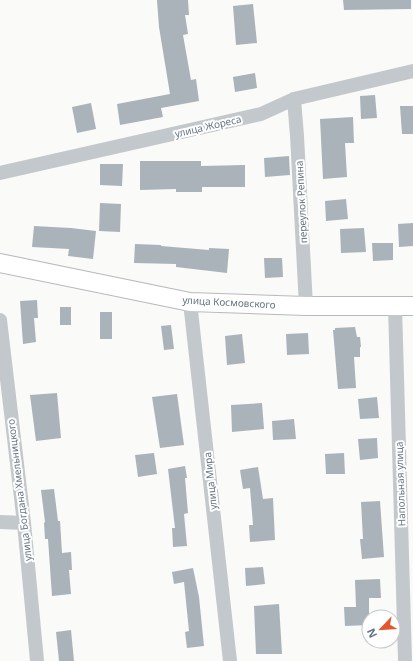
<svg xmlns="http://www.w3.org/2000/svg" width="413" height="661" viewBox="0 0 413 661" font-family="'Noto Sans',sans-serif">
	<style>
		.building { fill: #aab3b9 }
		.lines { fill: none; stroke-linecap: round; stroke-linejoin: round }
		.major-casing { stroke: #b5babe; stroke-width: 20 }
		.minor { stroke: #c3c8cc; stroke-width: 14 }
		.major { stroke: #fff; stroke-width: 18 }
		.labels { text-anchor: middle; stroke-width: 4; stroke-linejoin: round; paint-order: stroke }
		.street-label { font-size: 10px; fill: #657683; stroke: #fff }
	</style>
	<rect width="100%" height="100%" fill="#fafaf8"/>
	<g class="building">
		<polygon points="157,0 188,0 189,15 185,15 188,34 183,35 191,80 196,79 199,101 161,108 163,117 120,125 117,104 170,94 159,27"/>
		<polygon points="343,0 411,0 411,9 344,10"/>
		<polygon points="253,4 257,43 236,45 233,6"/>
		<polygon points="255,73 257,88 235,92 233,77"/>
		<polygon points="375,95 377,118 361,119 360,96"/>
		<polygon points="91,103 96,129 77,133 72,107"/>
		<polygon points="400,106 413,106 413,134 402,134"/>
		<polygon points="353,117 354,143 345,143 347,177 323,179 320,119"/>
		<polygon points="289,156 290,175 265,177 264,158"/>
		<polygon points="140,161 201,161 201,166 245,165 245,187 202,187 202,192 176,192 176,189 140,190"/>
		<polygon points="100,164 123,164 122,186 100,185"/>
		<polygon points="346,199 348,219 326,221 325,201"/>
		<polygon points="100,203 121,204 120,232 99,231"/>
		<polygon points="413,223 413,246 399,247 398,224"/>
		<polygon points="34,226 71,228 96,231 93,259 68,256 69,249 32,247"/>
		<polygon points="364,228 366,252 341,253 340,229"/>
		<polygon points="372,243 393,243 393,260 373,261"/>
		<polygon points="135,244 161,245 161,246 209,250 209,248 229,249 227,273 176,267 176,264 134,263"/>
		<polygon points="264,258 282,258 283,277 265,278"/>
		<polygon points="37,300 38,318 34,318 36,342 23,344 20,301"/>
		<rect x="60" y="307" width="11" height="18"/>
		<rect x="100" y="312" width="12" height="27"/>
		<polygon points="171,325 174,349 164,350 161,326"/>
		<polygon points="355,327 357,337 360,337 361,347 360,347 360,357 354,357 356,388 338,389 333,330 335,330 335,328"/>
		<polygon points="308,333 309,354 287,355 286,334"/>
		<polygon points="242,334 245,363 227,365 225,336"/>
		<polygon points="57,393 61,438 36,441 30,395"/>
		<polygon points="177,394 184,445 160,448 152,397"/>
		<polygon points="377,397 379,418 360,419 358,399"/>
		<polygon points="262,403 264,429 232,432 231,405"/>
		<polygon points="294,419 296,439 273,440 272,421"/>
		<polygon points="377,438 378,458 360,460 358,439"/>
		<polygon points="154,453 157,474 138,477 135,455"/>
		<polygon points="344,453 345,474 326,474 325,454"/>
		<polygon points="185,466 187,478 185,478 188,513 184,514 187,546 173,547 172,528 175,528 168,469"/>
		<polygon points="258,467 263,499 273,498 275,540 250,542 249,525 253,525 250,488 243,489 240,470"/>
		<polygon points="54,489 58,521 60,521 62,553 71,552 72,570 69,570 71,594 52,596 48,539 45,539 44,523 45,522 41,490"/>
		<polygon points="380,501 384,557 362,559 360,539 363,539 361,502"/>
		<polygon points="263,567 265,584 246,586 245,568"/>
		<polygon points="193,568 199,597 204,646 187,648 185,632 189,631 184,582 174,584 172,572"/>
		<polygon points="380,579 381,598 369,598 369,625 345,626 344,607 356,607 355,580"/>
		<polygon points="279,604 282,654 256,654 254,606"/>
		<polygon points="71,630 74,661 59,661 56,632"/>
	</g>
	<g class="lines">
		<g class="major-casing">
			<polyline id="major" points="0,263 190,302 306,306 413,306"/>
		</g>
		<g class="minor">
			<polyline points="294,99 297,136 306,306"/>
			<polyline points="0,173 261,114 294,99 413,71"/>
			<polyline points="190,302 230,661"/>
			<polyline points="395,306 405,661"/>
			<polyline points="0,320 24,523 37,661"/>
			<polyline points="0,522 24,523"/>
		</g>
		<use href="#major" class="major"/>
	</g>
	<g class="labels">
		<g class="street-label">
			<text transform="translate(208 126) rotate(-13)" y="4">улица Жореса</text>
			<text transform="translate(301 202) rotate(-93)" y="4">переулок Репина</text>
			<text transform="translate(229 302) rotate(3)" y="4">улица Космовского</text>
			<text transform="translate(210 481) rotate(-96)" y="4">улица Мира</text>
			<text transform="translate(400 484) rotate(-92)" y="4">Напольная улица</text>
			<text transform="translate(19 490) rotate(-97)" y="4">улица Богдана Хмельницкого</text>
		</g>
	</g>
	<g transform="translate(381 629) rotate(245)"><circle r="19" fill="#ffffff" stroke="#c1c8cd"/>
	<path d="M0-3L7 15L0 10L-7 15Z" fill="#e4572e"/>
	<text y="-6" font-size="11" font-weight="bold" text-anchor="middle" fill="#657683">N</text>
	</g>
</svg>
